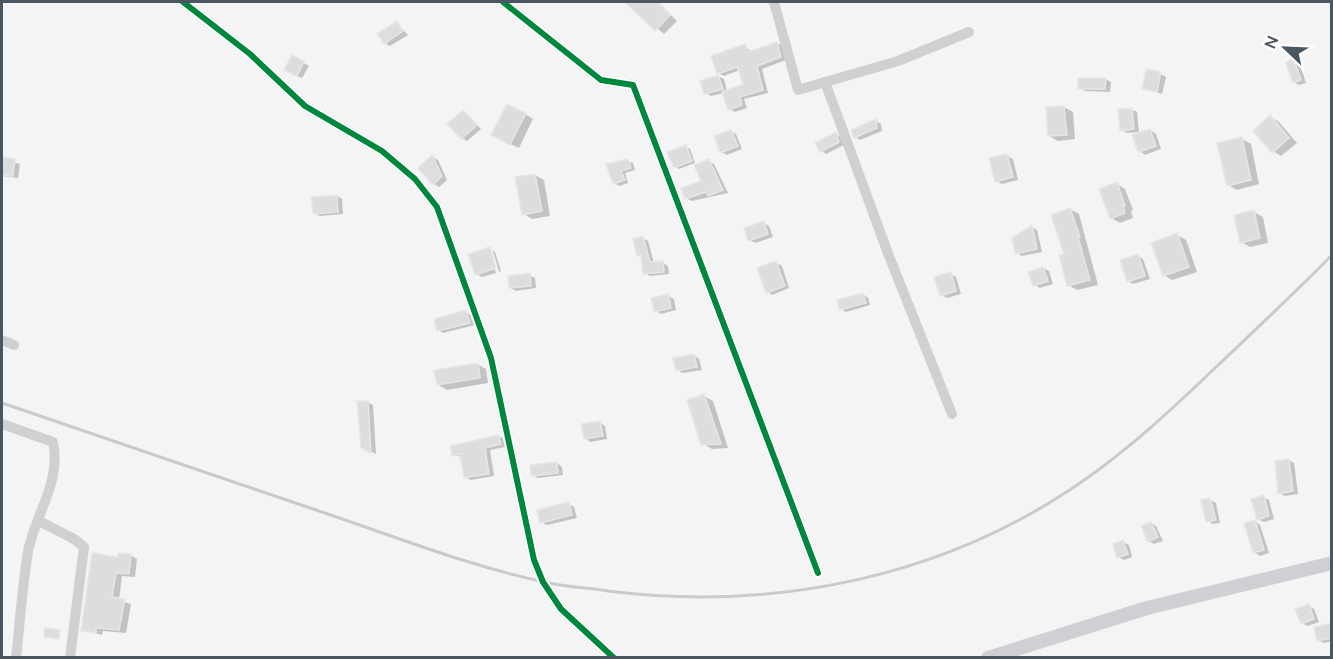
<svg xmlns="http://www.w3.org/2000/svg" width="1333" height="659" viewBox="0 0 1333 659" font-family="Mulish,sans-serif">
	<style>
		.shadow { fill: #0003 }
		.building { fill: #ddddde; stroke: #e5e6e7; stroke-width: 1.5 }
		.lines { fill: none; stroke-linecap: round; stroke-linejoin: round }
		.minor { stroke: #ced0d2; stroke-width: 10 }
		.secondary { stroke: #ced0d4; stroke-width: 14 }
		.rail { stroke: #c9cacc; stroke-width: 3 }
		.cycleway-casing { stroke: #fff; stroke-width: 10 }
		.cycleway { stroke: #00873e; stroke-width: 6 }
	</style>
	<rect width="100%" height="100%" fill="#f4f4f4"/>
	<g class="shadow">
		<polygon points="627,2 658,2 677,21 664,34"/>
		<polygon points="397,23 408,35 390,46 385,43"/>
		<polygon points="777,43 782,46 786,60 762,69 768,93 744,99 747,108 735,112 729,109 724,93 711,96 706,93 718,76 724,79 727,91 745,85 740,70 724,76 718,73 745,46 752,52"/>
		<polygon points="292,57 309,66 302,78 291,73"/>
		<polygon points="1294,59 1299,62 1306,83 1299,85 1294,82"/>
		<polygon points="1160,74 1166,77 1162,94 1143,88"/>
		<polygon points="1105,79 1111,82 1110,92 1085,91 1079,88"/>
		<polygon points="1064,107 1073,112 1075,139 1058,141 1049,136"/>
		<polygon points="1131,109 1137,112 1139,132 1127,133 1122,130"/>
		<polygon points="464,112 481,129 467,141 462,138"/>
		<polygon points="525,114 533,119 519,148 501,140"/>
		<polygon points="1271,117 1279,122 1297,143 1281,156 1273,151"/>
		<polygon points="876,121 881,124 882,131 860,140 855,137"/>
		<polygon points="1150,130 1156,134 1161,149 1145,155 1140,151"/>
		<polygon points="731,131 736,134 742,149 727,155 721,152"/>
		<polygon points="836,134 841,137 844,145 826,154 821,151"/>
		<polygon points="1242,139 1251,144 1259,184 1237,190 1228,185"/>
		<polygon points="686,147 690,149 695,163 679,169 675,167"/>
		<polygon points="1007,156 1013,159 1018,180 1002,184 996,181"/>
		<polygon points="433,157 438,160 447,180 439,187 434,184"/>
		<polygon points="2,159 20,164 18,178 2,176"/>
		<polygon points="628,161 633,163 635,170 625,173 628,183 619,186 614,183 608,165"/>
		<polygon points="709,161 714,164 728,193 692,201 686,198 703,182"/>
		<polygon points="535,175 544,180 550,216 532,219 524,214"/>
		<polygon points="1117,184 1125,189 1133,210 1131,211 1133,218 1120,223 1111,218"/>
		<polygon points="337,196 342,199 343,214 320,216 314,213"/>
		<polygon points="1070,209 1079,214 1098,285 1077,290 1068,285 1066,255"/>
		<polygon points="1254,212 1263,217 1268,243 1250,247 1241,242"/>
		<polygon points="764,223 769,226 773,237 755,243 750,240"/>
		<polygon points="1032,227 1037,230 1042,252 1022,256 1017,253"/>
		<polygon points="1177,235 1186,240 1197,272 1172,280 1164,275"/>
		<polygon points="643,238 648,241 654,263 663,263 668,266 669,274 650,276 645,273 643,258 639,255"/>
		<polygon points="490,249 495,252 501,271 499,272 493,251 489,251 496,273 482,277 476,274"/>
		<polygon points="1138,256 1143,259 1150,279 1133,284 1128,281"/>
		<polygon points="776,263 782,266 789,288 772,295 767,291"/>
		<polygon points="1043,268 1049,271 1053,284 1040,288 1035,285"/>
		<polygon points="950,274 956,277 961,294 947,298 941,295"/>
		<polygon points="529,275 535,278 536,288 516,291 511,288"/>
		<polygon points="863,294 868,298 870,305 846,312 841,309"/>
		<polygon points="668,296 674,299 676,310 661,314 656,311"/>
		<polygon points="466,312 471,315 475,325 443,333 438,330"/>
		<polygon points="694,355 699,359 702,370 683,373 677,370"/>
		<polygon points="477,364 486,369 488,383 447,390 438,385"/>
		<polygon points="704,396 713,401 728,448 712,449 703,444"/>
		<polygon points="367,402 373,405 376,454 362,447"/>
		<polygon points="600,423 605,426 607,439 590,442 585,438"/>
		<polygon points="498,436 504,439 505,447 490,450 494,476 471,480 465,477 462,457 453,455"/>
		<polygon points="1289,460 1294,463 1298,494 1285,496 1279,493"/>
		<polygon points="557,463 562,467 563,475 538,478 532,475"/>
		<polygon points="1263,497 1269,500 1274,519 1264,522 1258,519"/>
		<polygon points="1210,500 1216,503 1220,523 1213,524 1208,521"/>
		<polygon points="569,504 574,507 577,518 547,525 541,522"/>
		<polygon points="1255,521 1260,525 1269,553 1260,556 1254,552"/>
		<polygon points="1151,523 1156,526 1163,541 1154,544 1149,541"/>
		<polygon points="1123,542 1129,545 1132,557 1124,560 1118,557"/>
		<polygon points="130,555 137,559 135,577 122,576 119,600 131,604 126,633 103,631 102,635 83,630 119,559"/>
		<polygon points="1309,606 1314,609 1319,622 1307,626 1302,623"/>
		<polygon points="1332,625 1332,641 1324,643 1318,640"/>
	</g>
	<g class="building">
		<polygon points="625,2 656,2 670,15 655,31"/>
		<polygon points="397,21 403,31 384,44 377,34"/>
		<polygon points="777,42 781,57 757,66 763,90 740,97 742,105 728,110 722,92 743,84 737,67 717,74 711,56 745,44 748,52"/>
		<polygon points="292,55 304,61 297,76 284,70"/>
		<polygon points="1293,57 1301,80 1293,83 1286,63"/>
		<polygon points="1146,69 1161,72 1157,92 1142,89"/>
		<polygon points="718,75 723,89 704,94 700,81"/>
		<polygon points="1078,78 1106,78 1105,89 1078,89"/>
		<polygon points="507,104 526,113 510,145 491,135"/>
		<polygon points="1064,106 1067,135 1048,136 1046,107"/>
		<polygon points="1132,108 1134,129 1120,131 1118,109"/>
		<polygon points="463,110 477,125 461,139 447,124"/>
		<polygon points="1270,115 1289,138 1272,153 1253,131"/>
		<polygon points="876,119 877,128 854,138 851,130"/>
		<polygon points="1150,129 1156,146 1138,152 1132,135"/>
		<polygon points="731,130 738,146 720,153 714,136"/>
		<polygon points="836,132 839,142 820,152 815,143"/>
		<polygon points="1242,137 1251,180 1227,186 1217,143"/>
		<polygon points="686,145 692,161 674,168 667,152"/>
		<polygon points="1007,154 1013,177 995,182 989,158"/>
		<polygon points="432,155 442,176 433,185 418,168"/>
		<polygon points="2,157 15,159 13,176 2,175"/>
		<polygon points="628,159 631,168 621,171 625,180 613,184 606,164"/>
		<polygon points="709,159 723,190 708,196 706,192 685,199 681,188 701,181 694,165"/>
		<polygon points="535,174 542,211 522,215 515,177"/>
		<polygon points="1117,182 1125,206 1123,206 1125,213 1110,219 1099,189"/>
		<polygon points="337,195 338,212 313,214 311,197"/>
		<polygon points="1070,208 1080,237 1078,237 1090,280 1067,286 1059,255 1064,254 1051,215"/>
		<polygon points="1254,210 1260,238 1240,243 1234,215"/>
		<polygon points="764,221 768,234 748,241 744,228"/>
		<polygon points="1032,225 1037,249 1015,254 1012,238"/>
		<polygon points="1177,233 1189,267 1163,276 1151,243"/>
		<polygon points="643,236 650,262 663,261 664,272 643,274 641,255 637,256 633,239"/>
		<polygon points="490,247 496,268 475,275 468,254"/>
		<polygon points="1138,254 1145,276 1127,282 1120,260"/>
		<polygon points="776,261 785,286 766,293 757,268"/>
		<polygon points="1043,267 1048,281 1033,286 1028,272"/>
		<polygon points="951,272 956,291 940,296 934,277"/>
		<polygon points="530,273 531,286 509,288 508,276"/>
		<polygon points="863,293 866,303 839,310 837,300"/>
		<polygon points="668,294 671,308 654,312 651,298"/>
		<polygon points="466,310 470,323 437,331 434,319"/>
		<polygon points="694,354 697,367 676,371 673,358"/>
		<polygon points="478,363 480,378 437,385 434,370"/>
		<polygon points="704,394 721,444 701,445 687,400"/>
		<polygon points="357,401 368,401 371,453 361,448"/>
		<polygon points="600,421 603,436 584,439 581,424"/>
		<polygon points="498,435 501,444 485,448 489,474 464,478 460,454 452,456 450,446"/>
		<polygon points="1289,459 1293,491 1278,494 1275,461"/>
		<polygon points="557,462 558,473 531,476 530,465"/>
		<polygon points="1264,495 1269,516 1257,520 1251,499"/>
		<polygon points="1210,498 1216,520 1206,522 1201,500"/>
		<polygon points="569,502 572,515 540,523 537,510"/>
		<polygon points="1255,520 1264,550 1253,553 1244,523"/>
		<polygon points="1151,522 1158,537 1148,542 1141,526"/>
		<polygon points="1123,540 1128,554 1117,558 1113,544"/>
		<polygon points="92,553 118,557 118,553 131,554 129,574 116,573 112,597 125,599 119,630 96,628 96,633 81,631"/>
		<polygon points="1309,604 1314,619 1301,624 1295,609"/>
		<polygon points="1332,623 1332,638 1317,641 1314,627"/>
		<polygon points="45,628 60,630 59,639 44,637"/>
	</g>
	<g class="lines">
		<g class="minor">
			<polyline points="183,2 250,54 305,106 382,151 415,179 437,207 491,358 534,560 543,582 561,609 614,658"/>
			<polyline points="503,2 601,80 633,85 818,573"/>
			<polyline points="774,2 798,90 898,61 969,32"/>
			<polyline points="825,82 889,256 952,414"/>
			<polyline points="2,340 14,345"/>
			<path d="M2 424 53 442C62 481 34 517 28 552 22 587 20 623 16 658"/>
			<polyline points="39,521 74,539 84,547 70,658"/>
		</g>
		<polyline class="secondary" points="988,658 1147,608 1332,563"/>
		<path class="rail" d="M2 403C104 438 207 473 310 508 389 534 467 566 549 583 568 587 588 588 608 591 760 610 917 583 1049 503 1111 466 1163 418 1215 368 1254 331 1294 294 1332 255"/>
		<g class="cycleway-casing">
			<g id="cycleway">
				<polyline points="183,2 250,54 305,106 382,151 415,179 437,207 491,358 534,560 543,582 561,609 614,658"/>
				<polyline points="503,2 601,80 633,85 818,573"/>
			</g>
		</g>
		<use href="#cycleway" class="cycleway"/>
	</g>
	<rect width="1333" height="659" fill="none" stroke="#4a5661" stroke-width="6"/>
	<g transform="translate(1285 48) rotate(293)" stroke="#ffffff" stroke-width="4.5" paint-order="stroke">
	<path d="M0-4.5L10 22L0 15L-10 22Z" fill="#4a5661"/>
	<text y="-9" font-size="16" font-weight="bold" text-anchor="middle" fill="#4a5661">N</text>
	</g>
</svg>
